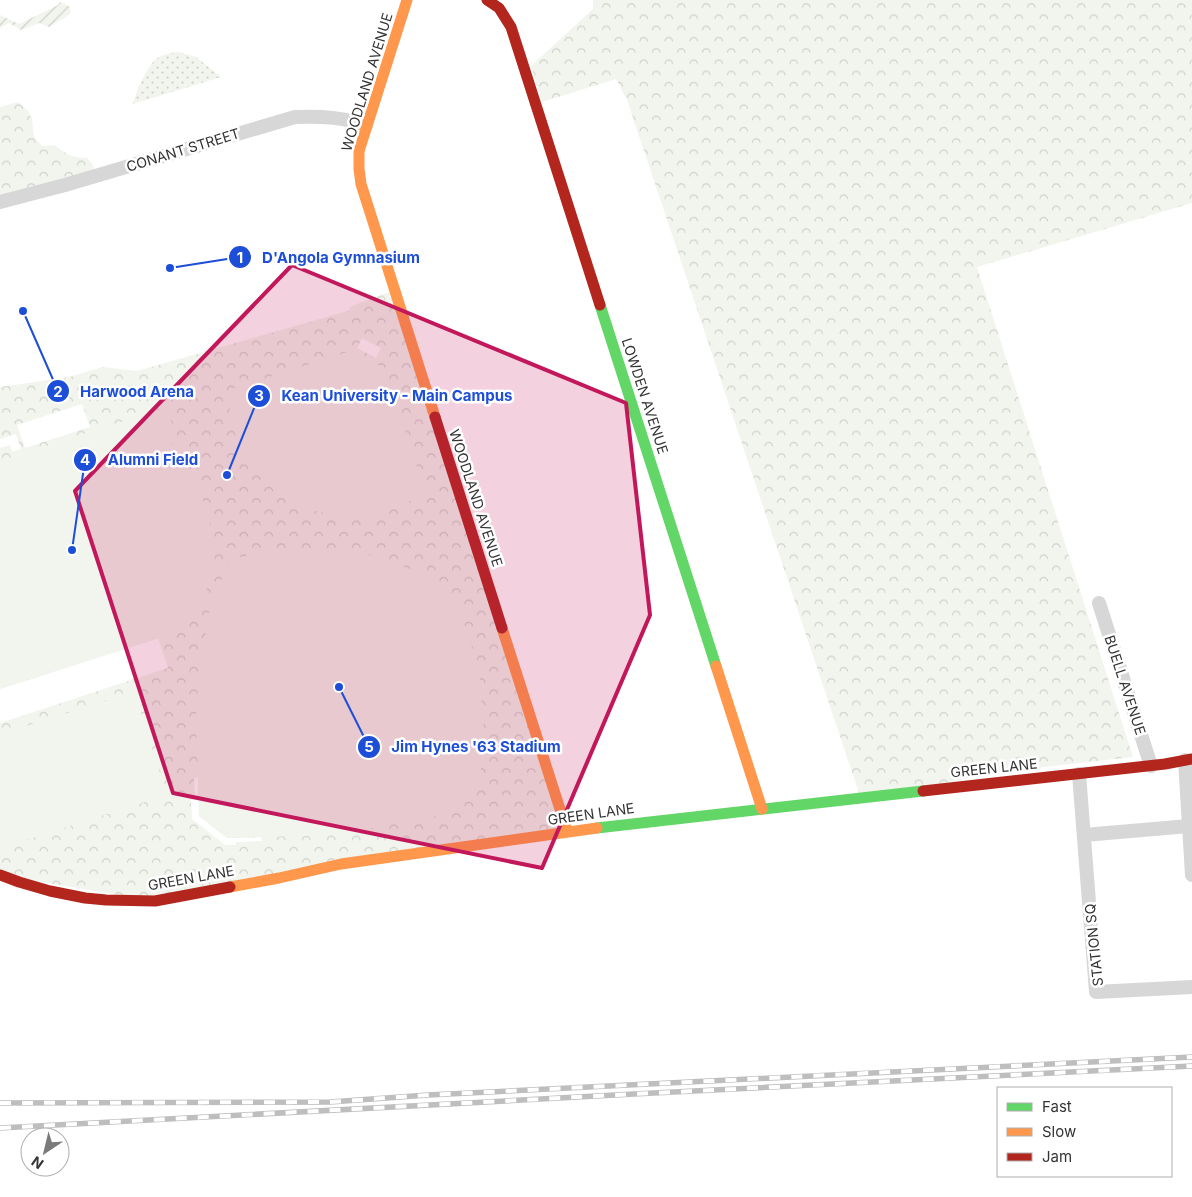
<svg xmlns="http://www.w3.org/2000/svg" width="1192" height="1197" viewBox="0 0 1192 1197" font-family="Inter,sans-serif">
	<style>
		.grass { fill: url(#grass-dots) }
		.forest { fill: url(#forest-crowns); fill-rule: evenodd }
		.garden { fill: url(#garden-furrows) }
		.pitch { fill: #f1f5ed }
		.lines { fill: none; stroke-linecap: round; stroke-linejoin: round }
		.street { stroke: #d7d7d7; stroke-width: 14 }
		.fast { stroke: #63d668; stroke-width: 11 }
		.slow { stroke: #ff974d; stroke-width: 11 }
		.jam { stroke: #b3261e; stroke-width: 11 }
		.rail-casing { stroke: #bebebe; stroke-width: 5.5 }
		.rail { stroke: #fff; stroke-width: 4; stroke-dasharray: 11; stroke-linecap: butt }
		.marked { fill: #c2185b; fill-opacity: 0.2; stroke: #c2185b; stroke-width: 4; stroke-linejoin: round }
		.labels { text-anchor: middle; stroke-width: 5; stroke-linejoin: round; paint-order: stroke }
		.street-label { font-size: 14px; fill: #333; stroke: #fff }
		.leader { fill: none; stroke: #1d4ed8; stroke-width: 2 }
		.callout-dot { fill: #1d4ed8; stroke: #fff; stroke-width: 2 }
		.mark-label { font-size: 15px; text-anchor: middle; font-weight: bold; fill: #fff }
		.callout-label { font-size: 15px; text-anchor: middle; font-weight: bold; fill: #1d4ed8; stroke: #fff; stroke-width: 5; stroke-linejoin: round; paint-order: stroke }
	</style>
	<defs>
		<pattern id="grass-dots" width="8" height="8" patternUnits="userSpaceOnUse" patternTransform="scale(1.25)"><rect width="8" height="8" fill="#f1f5ed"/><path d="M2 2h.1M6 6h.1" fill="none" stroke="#cfd2cc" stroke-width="1.8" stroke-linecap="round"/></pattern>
		<pattern id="forest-crowns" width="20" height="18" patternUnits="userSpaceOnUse" patternTransform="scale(1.25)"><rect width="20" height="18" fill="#f1f5ed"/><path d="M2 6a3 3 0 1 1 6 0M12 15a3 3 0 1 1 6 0" fill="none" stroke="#cfd2cc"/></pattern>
		<pattern id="garden-furrows" width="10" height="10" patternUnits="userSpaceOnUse" patternTransform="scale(1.25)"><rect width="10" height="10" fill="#f1f5ed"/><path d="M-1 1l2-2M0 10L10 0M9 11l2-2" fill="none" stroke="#cfd2cc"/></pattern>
	</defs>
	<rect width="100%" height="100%" fill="#fff"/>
	<path class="grass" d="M178 52 196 57 221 77 133 104C136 92 146 68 156 59 163 54 171 53 178 52Z"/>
	<g class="forest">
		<polygon points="593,0 1192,0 1192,203 977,267 1133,757 1000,772 861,799 627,100 616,79 542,102 531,66 593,9"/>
		<path d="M18 102 28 111 32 119 34 137 42 146 55 145C67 155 72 158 87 158 95 166 95 167 91 178L0 202V107Z"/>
		<path d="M394 290 567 831 155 901 0 875V723L168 668 158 638 0 689V448L10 445 12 452 21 449 16 434 0 439V387L69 377 103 367 137 371 348 311 352 306ZM362 338 381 348 376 358 357 348ZM82 404 90 427 25 448 17 425ZM198 777 199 816 227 838 261 837 262 841 236 842V845H225L192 819 191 800H195L194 778Z"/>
	</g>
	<polygon class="garden" points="60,2 69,6 71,11 69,15 49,27 39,23 21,30 9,23 0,28 0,15 19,24 58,5"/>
	<g class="pitch">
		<path d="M350 351 385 368 425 491C416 497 408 503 398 507 366 520 321 518 290 501 275 493 262 479 252 465 235 441 228 419 229 390Z"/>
		<path d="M167 407 175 434 169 437C173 445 176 454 180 461 186 470 192 478 197 487 216 523 221 579 194 612 187 621 177 627 169 635L0 689V461Z"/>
		<polygon points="282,548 355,550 425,574 457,603 477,662 479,670 485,743 477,794 442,815 334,835 227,838 199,816 196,705 208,616 226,569 237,558"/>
		<polygon points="134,692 167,795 4,847 0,836 0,734"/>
	</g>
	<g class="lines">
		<g class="street">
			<path d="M0 202 65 185 295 117C321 116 341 117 366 125"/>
			<polyline points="1099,603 1151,766"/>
			<polyline points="1185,760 1192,875"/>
			<polyline points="1079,774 1096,992 1192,987"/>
			<polyline points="1084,835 1189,826"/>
		</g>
		<g class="fast">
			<polyline points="600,305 716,666"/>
			<polyline points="597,828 923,791"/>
		</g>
		<g class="slow">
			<polyline points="407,0 359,151 359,169 361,184 435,417"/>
			<polyline points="502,628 567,831"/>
			<polyline points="716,666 762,809"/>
			<polyline points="230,887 279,878 341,864 597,828"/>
		</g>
		<g class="jam">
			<polyline points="487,0 499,8 511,27 600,305"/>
			<polyline points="435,417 502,628"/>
			<polyline points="923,791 1165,764 1192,759"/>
			<polyline points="0,875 19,882 50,891 85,898 106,900 155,901 230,887"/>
		</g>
		<g class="rail-casing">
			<g id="rail">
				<polyline points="0,1103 330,1102 428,1095 1192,1057"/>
				<polyline points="0,1128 634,1094 1192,1066"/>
			</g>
		</g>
		<use href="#rail" class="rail"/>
	</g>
	<path class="marked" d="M292 265 626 403 650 615 542 868 173 793 75 491Z"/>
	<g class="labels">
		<g class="street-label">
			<text transform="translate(367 82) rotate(-73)" y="5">WOODLAND AVENUE</text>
			<text transform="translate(183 150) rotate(-17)" y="5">CONANT STREET</text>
			<text transform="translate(645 396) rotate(72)" y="5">LOWDEN AVENUE</text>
			<text transform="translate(476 498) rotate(72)" y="5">WOODLAND AVENUE</text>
			<text transform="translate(1125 685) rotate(72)" y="5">BUELL AVENUE</text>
			<text transform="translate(994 768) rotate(-6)" y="5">GREEN LANE</text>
			<text transform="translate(591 814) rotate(-8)" y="5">GREEN LANE</text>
			<text transform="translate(191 878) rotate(-10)" y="5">GREEN LANE</text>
			<text transform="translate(1094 945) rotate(-96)" y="5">STATION SQ</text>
		</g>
	</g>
	<path class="leader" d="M170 268L240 257M23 311L58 391M227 475L259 396M72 550L85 460M339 687L369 747"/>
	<g class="callout-dot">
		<circle cx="170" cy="268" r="5"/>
		<circle cx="23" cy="311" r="5"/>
		<circle cx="227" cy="475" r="5"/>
		<circle cx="72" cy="550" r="5"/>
		<circle cx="339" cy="687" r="5"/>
		<circle cx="240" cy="257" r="12"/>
		<circle cx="58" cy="391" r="12"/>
		<circle cx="259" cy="396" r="12"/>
		<circle cx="85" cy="460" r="12"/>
		<circle cx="369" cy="747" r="12"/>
	</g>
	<g class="mark-label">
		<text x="240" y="263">1</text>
		<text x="58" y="397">2</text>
		<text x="259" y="401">3</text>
		<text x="85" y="465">4</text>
		<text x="369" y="752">5</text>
	</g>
	<g class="callout-label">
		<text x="341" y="263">D'Angola Gymnasium</text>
		<text x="137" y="397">Harwood Arena</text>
		<text x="397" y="401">Kean University - Main Campus</text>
		<text x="153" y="465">Alumni Field</text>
		<text x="476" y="752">Jim Hynes '63 Stadium</text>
	</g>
	<rect x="997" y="1087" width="175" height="90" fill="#ffffff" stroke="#adadad"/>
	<rect x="1007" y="1103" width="25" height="8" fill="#63d668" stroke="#adadad"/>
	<text x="1042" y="1112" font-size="15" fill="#333333">Fast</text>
	<rect x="1007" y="1128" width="25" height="8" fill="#ff974d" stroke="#adadad"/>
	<text x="1042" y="1137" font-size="15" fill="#333333">Slow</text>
	<rect x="1007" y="1153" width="25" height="8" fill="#b3261e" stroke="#adadad"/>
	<text x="1042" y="1162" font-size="15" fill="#333333">Jam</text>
	<g transform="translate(45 1152) rotate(215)"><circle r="24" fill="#ffffff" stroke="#adadad"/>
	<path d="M0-4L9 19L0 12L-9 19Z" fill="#7a7a7a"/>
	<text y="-8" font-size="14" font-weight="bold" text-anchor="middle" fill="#333333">N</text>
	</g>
</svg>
